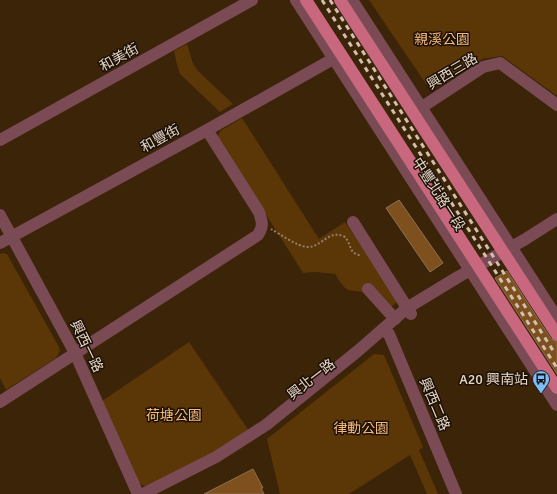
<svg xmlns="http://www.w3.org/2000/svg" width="557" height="494" viewBox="0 0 557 494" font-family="Signika,'Noto Sans TC',sans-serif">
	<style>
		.green { fill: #5b3607 }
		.building { fill: #7d501d; stroke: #8d7054 }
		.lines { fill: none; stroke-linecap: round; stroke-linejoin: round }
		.path { stroke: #95816b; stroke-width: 2; stroke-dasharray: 2 2; stroke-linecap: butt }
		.minor { stroke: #7b4b55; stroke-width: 12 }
		.major { stroke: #c9677f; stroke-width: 12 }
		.rail { stroke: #d1c0af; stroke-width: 3; stroke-dasharray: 5 5; stroke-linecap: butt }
		.labels { text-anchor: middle; stroke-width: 3; stroke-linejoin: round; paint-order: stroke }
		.park-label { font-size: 14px; fill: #f8ba7c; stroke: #1b1006 }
		.street-label { font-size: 14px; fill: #e6d6c7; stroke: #1b1006 }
		.poi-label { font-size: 14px; fill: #e6d6c7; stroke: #1b1006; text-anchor: end }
	</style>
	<rect width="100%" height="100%" fill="#3c2408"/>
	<g class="green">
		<polygon points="369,0 557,0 557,96 502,56 482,59 441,86 432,86 426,84"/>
		<polygon points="187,44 193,64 198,71 233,104 220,112 180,74 177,65 174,51"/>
		<path d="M242 118 319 239 345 222 398 301 391 307C384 303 376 297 369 294 347 287 349 297 335 274L316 272 303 273 220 142 218 136 220 131Z"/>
		<polygon points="3,253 7,254 59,347 60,351 56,358 6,390 0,378 0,254"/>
		<polygon points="189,342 249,431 215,452 147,487 142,485 138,482 102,401"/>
		<polygon points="374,354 384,355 423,447 419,450 438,494 427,494 410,455 349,494 280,494 267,439"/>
	</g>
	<g class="building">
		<polygon points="399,200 443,263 430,272 386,208"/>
		<polygon points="507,271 551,339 557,342 557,374 495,278"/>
		<polygon points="253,469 263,488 261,488 264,494 204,494"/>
	</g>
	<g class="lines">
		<path class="path" d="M271 229C280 234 298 247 308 247 321 247 329 230 343 236 349 239 349 247 353 252 355 254 359 255 361 256"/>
		<g class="minor">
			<polyline points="296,0 557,405"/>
			<polyline points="352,0 557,318"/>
			<polyline points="422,107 483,67 500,63 557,105"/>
			<polyline points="0,140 252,0"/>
			<polyline points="0,215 75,353 138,494"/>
			<polyline points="353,222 411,314"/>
			<polyline points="0,243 207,130 333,59"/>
			<polyline points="368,289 395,319"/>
			<polyline points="382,330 389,334 456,494"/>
			<path d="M0 402 258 235C264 225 262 222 259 212L207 130"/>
			<polyline points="143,494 216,457 266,425 359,350 407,308 458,277 524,240 557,219"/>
		</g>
		<g class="major">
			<polyline points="306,0 557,388"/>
			<polyline points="340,0 557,335"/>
		</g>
		<g class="rail">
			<polyline points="322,0 557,368"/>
			<polyline points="330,0 554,352"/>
		</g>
	</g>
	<defs>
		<g id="bus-pin" transform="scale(0.9)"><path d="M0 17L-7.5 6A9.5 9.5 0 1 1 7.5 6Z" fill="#7bbef8" stroke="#1b1006"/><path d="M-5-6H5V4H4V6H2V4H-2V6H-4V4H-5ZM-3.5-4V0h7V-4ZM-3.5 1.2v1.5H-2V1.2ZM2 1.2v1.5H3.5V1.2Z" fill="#111"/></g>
	</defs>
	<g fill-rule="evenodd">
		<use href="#bus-pin" x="541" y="379"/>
	</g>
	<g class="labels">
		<g class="park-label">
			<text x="442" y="44">親溪公園</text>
			<text x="174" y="420">荷塘公園</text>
			<text x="361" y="433">律動公園</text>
		</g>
		<g class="street-label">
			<text transform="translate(119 57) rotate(-29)" y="5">和美街</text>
			<text transform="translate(452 71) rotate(-31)" y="5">興西三路</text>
			<text transform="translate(160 138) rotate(-29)" y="5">和豐街</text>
			<text transform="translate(439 194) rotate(57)" y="5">中豐北路一段</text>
			<text transform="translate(87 346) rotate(64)" y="5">興西一路</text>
			<text transform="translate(311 379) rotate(-38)" y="5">興北一路</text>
			<text transform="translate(435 404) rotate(67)" y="5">興西二路</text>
		</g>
		<g class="poi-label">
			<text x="528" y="384">A20 興南站</text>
		</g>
	</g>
</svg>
